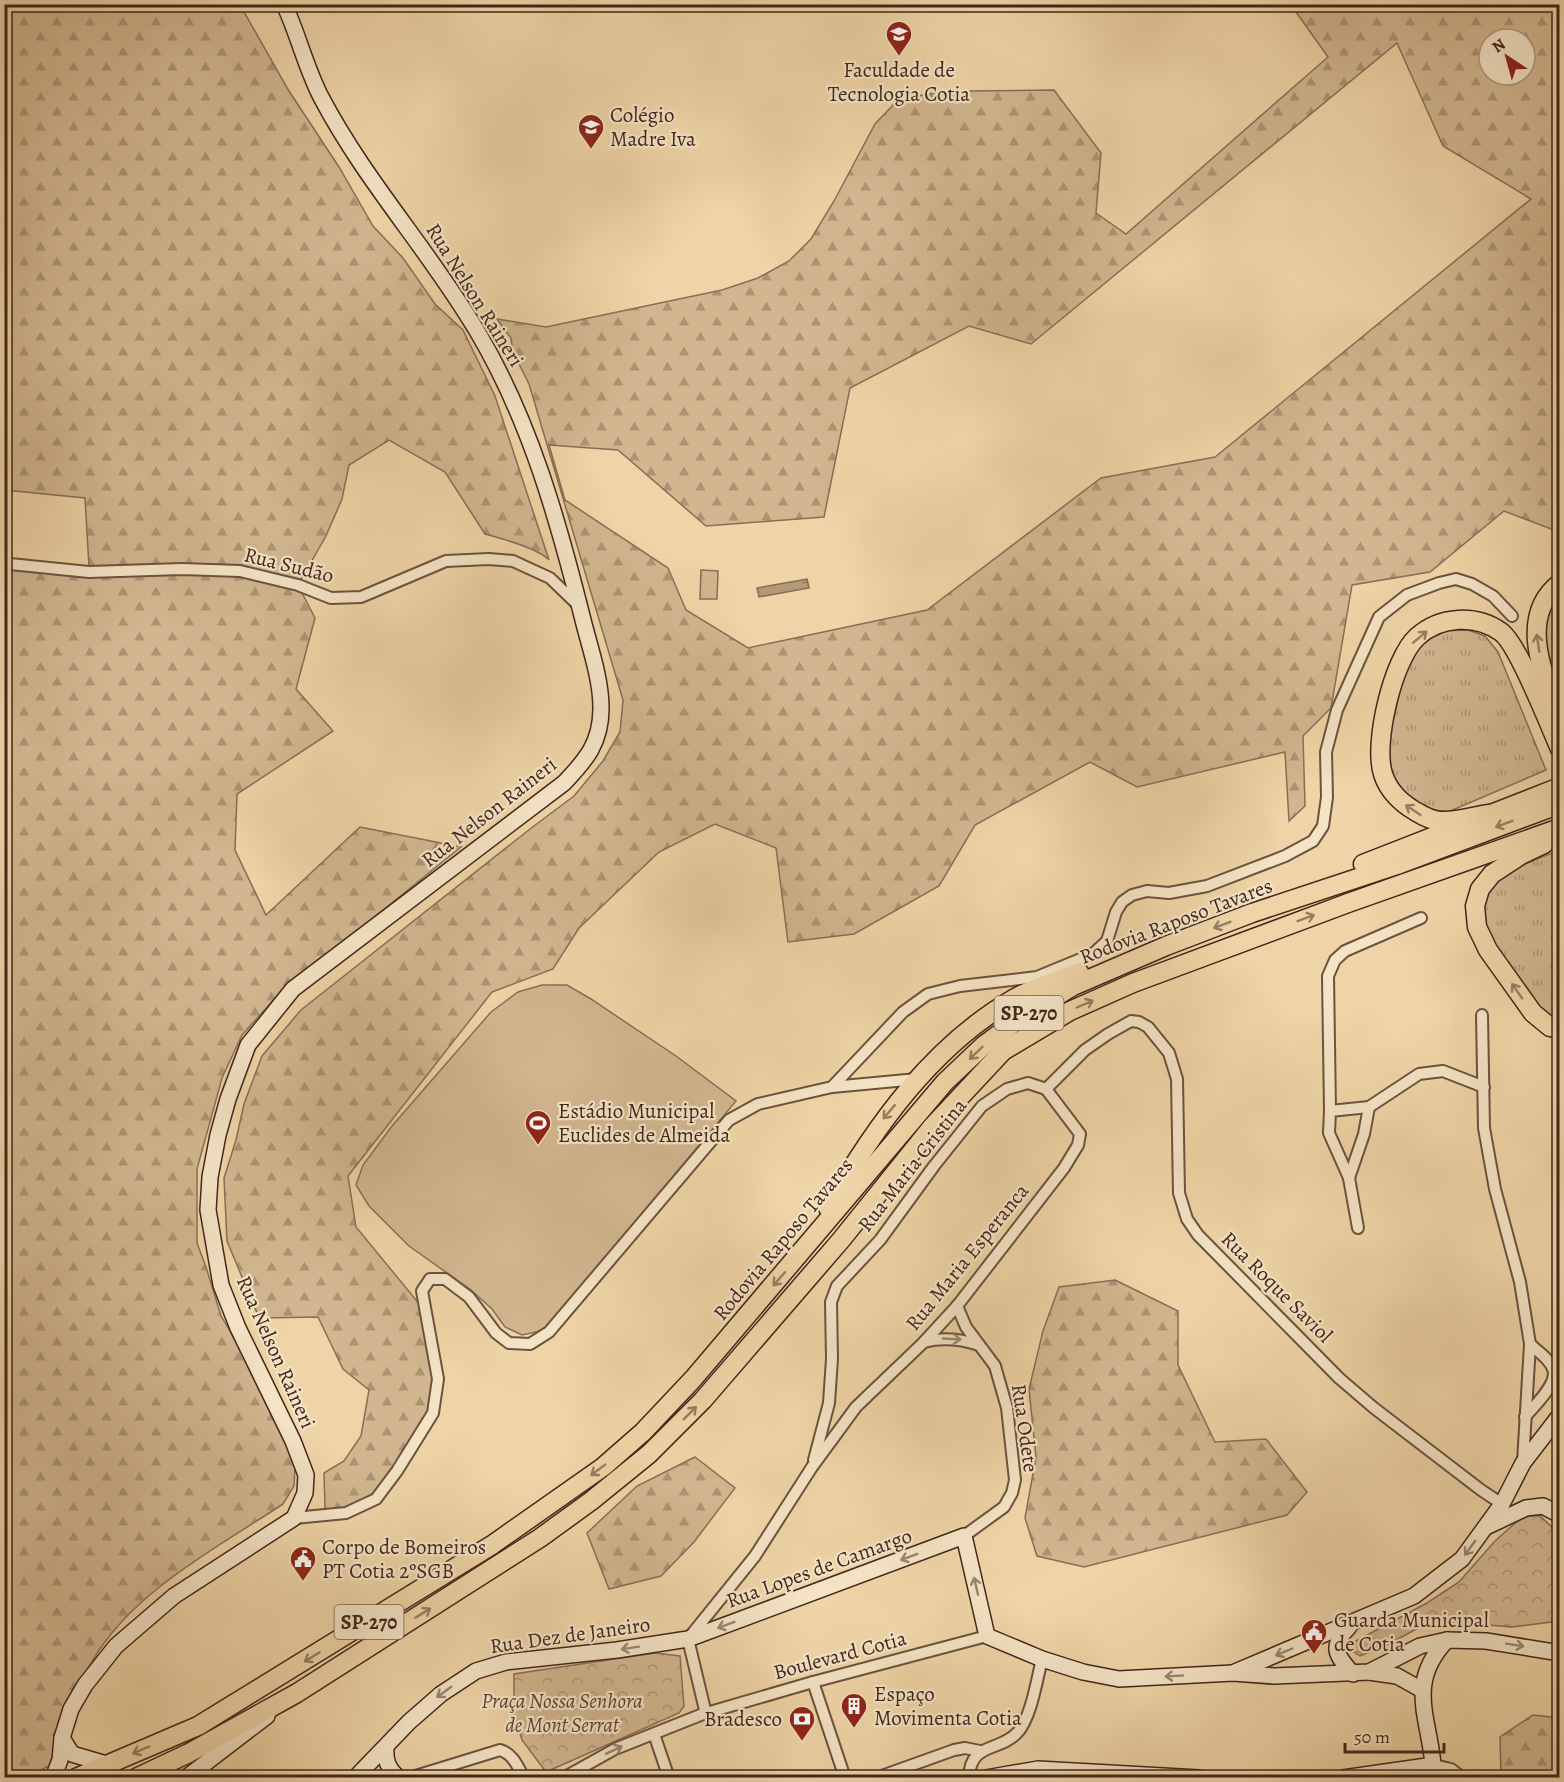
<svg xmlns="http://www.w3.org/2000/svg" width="1564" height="1782" viewBox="0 0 1564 1782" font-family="Alegreya,serif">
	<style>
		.grass { fill: url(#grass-tufts); stroke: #896e56; stroke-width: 1.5 }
		.forest { fill: url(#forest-firs); stroke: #896e56; stroke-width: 1.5; fill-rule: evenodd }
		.park { fill: url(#park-crowns); stroke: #896e56; stroke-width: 1.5 }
		.garden { fill: #d1b68f; stroke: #896e56; stroke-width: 1.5 }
		.water { fill: url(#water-ripples); stroke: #856b53; stroke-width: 1.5 }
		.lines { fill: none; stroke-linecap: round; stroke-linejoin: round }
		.street-casing { stroke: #6c523e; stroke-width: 14 }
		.secondary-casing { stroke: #41261c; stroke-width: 18 }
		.highway-casing { stroke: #41261c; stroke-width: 21 }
		.street { stroke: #f4e3c5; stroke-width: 10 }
		.secondary { stroke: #f4e3c5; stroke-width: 15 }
		.highway { stroke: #eed4a6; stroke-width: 18 }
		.oneway { stroke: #987d61 }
		.oneway2 { stroke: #9a8470 }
		.labels { text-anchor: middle; stroke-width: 4.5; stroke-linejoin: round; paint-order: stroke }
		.shield { fill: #f4e3c5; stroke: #775f4f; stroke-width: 1.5 }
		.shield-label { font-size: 20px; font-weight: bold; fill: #41261c }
		.poi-label { font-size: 21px; fill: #41261c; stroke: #f4e3c5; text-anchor: start }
		.street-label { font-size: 21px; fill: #41261c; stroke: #f4e3c5 }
		.park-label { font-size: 21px; font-style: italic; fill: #5e4333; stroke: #f4e3c5 }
	</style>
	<defs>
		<pattern id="grass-tufts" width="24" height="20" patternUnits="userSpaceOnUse" patternTransform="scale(1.5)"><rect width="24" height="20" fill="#d1b68f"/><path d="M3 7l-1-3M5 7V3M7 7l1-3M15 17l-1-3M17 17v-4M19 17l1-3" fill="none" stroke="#ab9474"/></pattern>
		<pattern id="forest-firs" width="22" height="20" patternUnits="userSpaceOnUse" patternTransform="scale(1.5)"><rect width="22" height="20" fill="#d1b68f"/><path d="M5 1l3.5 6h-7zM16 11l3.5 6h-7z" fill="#ab9474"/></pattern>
		<pattern id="park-crowns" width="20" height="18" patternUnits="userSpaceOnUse" patternTransform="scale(1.5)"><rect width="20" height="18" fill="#d1b68f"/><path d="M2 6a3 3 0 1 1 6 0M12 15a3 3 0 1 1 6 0" fill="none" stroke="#ab9474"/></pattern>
		<pattern id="water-ripples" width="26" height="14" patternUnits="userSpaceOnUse" patternTransform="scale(1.5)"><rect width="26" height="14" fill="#b39977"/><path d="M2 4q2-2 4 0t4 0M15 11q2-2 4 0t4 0" fill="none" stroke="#937d61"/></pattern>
	</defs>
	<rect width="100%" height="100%" fill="#eed4a6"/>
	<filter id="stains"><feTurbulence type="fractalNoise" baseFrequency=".00333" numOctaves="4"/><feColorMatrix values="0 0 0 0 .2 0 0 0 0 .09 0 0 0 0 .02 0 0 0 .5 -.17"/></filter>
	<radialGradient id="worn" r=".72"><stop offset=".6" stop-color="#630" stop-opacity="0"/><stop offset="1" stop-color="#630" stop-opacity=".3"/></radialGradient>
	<g class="grass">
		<polygon points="1559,588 1559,692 1539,628"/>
		<polygon points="1468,630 1485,636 1498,652 1546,770 1448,812 1422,808 1391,780 1385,757 1406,664 1419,643 1438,631"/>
		<path d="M1559 851V1020C1535 1013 1525 991 1513 972 1505 961 1486 937 1482 926 1470 881 1527 862 1559 851Z"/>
	</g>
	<g class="forest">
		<path d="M5 5H240L289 91 339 167 373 226 403 258 435 304 463 330 495 396 549 560C539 549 500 538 485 534L445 472 389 440 349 465 342 499 326 536 298 585 315 618 296 689 333 731 237 794 235 850 266 915 360 827 461 847 277 996 242 1035 222 1078 197 1169V1243L206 1267 221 1316 279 1413 295 1467 294 1486 283 1504C218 1547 133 1591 93 1660 73 1694 62 1730 49 1766L25 1778 4 1777V560L89 567 85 498 5 490Z"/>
		<path d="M1291 5H1559V532L1504 511 1430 572 1352 585 1331 708 1303 736 1305 806 1289 821 1285 752 1137 787 1090 762 975 825 939 886 854 934 788 942 776 848 715 824 659 852 579 928 553 969 492 992 348 1176 356 1227 421 1306 435 1378 431 1412 374 1498 344 1512 325 1509 324 1473 344 1461 361 1436 369 1390 343 1369 318 1317 259 1318 227 1241 224 1178 236 1140 244 1104 262 1056 301 1010 530 829 574 796 603 761 620 732 623 700 529 384 513 352 511 338 497 319 546 327 722 290 758 278 789 261 811 239 834 201 875 124 896 102 926 94 965 91 1054 90 1101 153 1096 213 1126 234 1328 57ZM1489 39H1525V75H1489ZM1397 43 1443 146 1531 199 1215 457 1101 478 927 610 748 648 686 610 668 568 565 500 549 445 618 450 706 526 824 517 850 388 969 326 1031 344Z"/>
		<polygon points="1115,1280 1178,1311 1178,1365 1215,1442 1266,1439 1307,1492 1287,1515 1084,1567 1037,1556 1025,1518 1036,1457 1029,1389 1043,1331 1059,1287"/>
		<polygon points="695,1457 735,1488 694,1542 661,1576 609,1589 587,1533 637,1486"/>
		<polygon points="1533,1715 1559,1718 1559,1777 1501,1777 1500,1737"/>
	</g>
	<g class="park">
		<polygon points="1539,1515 1554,1529 1559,1549 1559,1621 1512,1627 1452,1622 1420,1627 1387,1645 1360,1656 1351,1650 1354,1642 1427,1603 1459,1582 1495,1541 1522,1517"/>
		<polygon points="655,1653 680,1656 684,1706 679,1713 546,1772 522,1740 514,1715 514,1674"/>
	</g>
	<g class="garden">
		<polygon points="701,570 718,571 717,599 700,599"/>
		<polygon points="542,985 567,985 591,999 676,1056 736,1101 545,1330 522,1335 505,1327 492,1309 471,1290 409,1246 369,1206 356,1185 363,1165 392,1126 491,1012 518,992"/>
	</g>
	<polygon class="water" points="807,579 809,588 759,597 757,588"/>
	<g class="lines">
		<g class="street-casing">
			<g id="street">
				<polyline points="4,560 10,564 89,572 182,569 240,571 298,585 331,598 361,597 446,561 489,559 513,561 550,578 579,606"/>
				<polyline points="1482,1015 1484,1128 1495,1189 1520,1282 1530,1344 1523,1462"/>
				<polyline points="832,1087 917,1079"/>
				<polyline points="1046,1089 1085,1050 1108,1034 1131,1021 1139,1022 1148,1027 1169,1053 1177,1079 1179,1193 1187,1219 1198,1235 1339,1378 1374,1408 1481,1490 1502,1504"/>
				<polyline points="1330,1111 1328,976 1335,960 1345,951 1421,918"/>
				<polyline points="1349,1178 1364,1134 1369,1107"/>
				<polyline points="1358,1228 1349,1178 1329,1133 1330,1111 1369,1107 1419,1074 1443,1071 1484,1087"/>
				<polyline points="957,1306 966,1327 995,1366 1007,1408 1015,1480 1012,1493 1004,1507 964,1536"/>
				<path d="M924 1342C943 1337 960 1339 979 1345"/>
				<path d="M1525 1417C1534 1406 1559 1383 1553 1369 1550 1359 1537 1351 1530 1344"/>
				<polyline points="814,1460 829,1403 832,1359 831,1302 837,1286 880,1240 934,1166 982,1106 1007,1089 1028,1083 1046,1089"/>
				<polyline points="294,1518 346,1513 376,1499 397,1471 433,1413 438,1379 422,1291 430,1279 445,1279 469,1297 496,1333 509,1343 530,1344 549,1332 729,1120 758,1104 832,1087 903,1012 928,994 960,986 1037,977 1093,954 1107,941 1116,912 1122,902 1132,895 1147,891 1169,893 1207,886 1285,856 1313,841 1323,826 1327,797 1326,752 1337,710 1379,617 1407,595 1439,583 1456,579 1472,584 1493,596 1512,616"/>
				<polyline points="813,1682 845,1778"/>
				<polyline points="703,1714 705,1710 688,1639 755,1556 812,1467 856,1407 924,1342 957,1306 1064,1168 1078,1145 1080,1134 1046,1089"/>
				<polyline points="654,1734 669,1778"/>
				<polyline points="1434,1765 1451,1769 1463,1778"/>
				<path d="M409 1778 500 1750C513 1754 517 1765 524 1778"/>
				<polyline points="563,1778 615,1749 703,1714 813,1682 987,1636"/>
				<polyline points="876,1778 954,1750 965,1748 980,1751"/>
				<path d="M969 1778C970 1742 999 1752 1017 1733 1031 1719 1037 1679 1042 1659"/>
			</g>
		</g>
		<g class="secondary-casing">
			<g id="secondary">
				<polyline points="1488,1526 1526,1508 1543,1506 1560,1515"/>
				<path d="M1349 1627C1329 1647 1336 1655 1353 1674"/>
				<polyline points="1235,1672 1414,1596 1462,1559 1502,1504 1523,1463 1560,1415"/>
				<polyline points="1369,1672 1397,1676 1422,1690"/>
				<polyline points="62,1738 72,1754 106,1764"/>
				<path d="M386 1747C385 1761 388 1769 399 1778"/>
				<path d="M53 1778 60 1760 62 1738 71 1709 85 1685 116 1646 174 1596 294 1518 305 1493 306 1475 293 1441 238 1328 221 1285 208 1210 210 1177 218 1135 228 1099 248 1045 293 989 564 783C586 760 601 743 601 708 601 679 590 648 583 620 558 520 530 420 477 331 429 250 365 181 321 97 306 68 298 34 284 4"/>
				<polyline points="186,1778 267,1716"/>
				<polyline points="355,1778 409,1722 441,1694 476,1671 506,1662 617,1650 688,1639 964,1536 987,1636 1042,1659 1083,1672 1119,1679 1233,1673 1274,1676 1369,1672 1420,1646 1447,1640 1486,1641 1560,1653"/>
				<polyline points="986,1778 1038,1769 1199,1778"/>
				<polyline points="1343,1778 1434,1765"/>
				<path d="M1434 1778C1433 1723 1403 1686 1447 1640"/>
			</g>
		</g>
		<g class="highway-casing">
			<g id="highway">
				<path d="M1560 583C1516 617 1545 678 1560 720"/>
				<path d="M1489 814C1475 816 1459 821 1444 821 1434 822 1423 816 1415 811 1401 803 1388 790 1383 774 1373 743 1393 659 1417 637 1440 616 1476 614 1501 632 1518 644 1550 726 1560 749"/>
				<polyline points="1544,844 1521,855 1492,874 1480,889 1475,906 1477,927 1488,950 1533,1013 1550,1027 1560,1029"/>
				<polyline points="1363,864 1560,787"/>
				<path d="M828 1208C875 1126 932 1046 1015 998 1035 987 1058 981 1079 972"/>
				<polyline points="76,1778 198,1726 492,1545 603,1467 643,1432 693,1379 945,1082 983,1046 1019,1019 1073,986 1166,946 1252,913 1397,865 1560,804"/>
				<polyline points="136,1778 189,1753 297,1693 540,1538 591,1501 649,1454 703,1400 841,1240 932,1127 1003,1051 1070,1011 1133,983 1348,903 1560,828"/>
			</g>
		</g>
		<use href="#street" class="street"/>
		<use href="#secondary" class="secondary"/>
		<use href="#highway" class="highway"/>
	</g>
	<defs><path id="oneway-shaft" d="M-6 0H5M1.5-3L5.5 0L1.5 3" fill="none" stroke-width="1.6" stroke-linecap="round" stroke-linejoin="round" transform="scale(1.5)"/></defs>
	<g class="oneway">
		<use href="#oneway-shaft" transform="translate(1420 637) rotate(-40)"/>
		<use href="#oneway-shaft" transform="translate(1538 643) rotate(-99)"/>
		<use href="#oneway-shaft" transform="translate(1413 810) rotate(-146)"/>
		<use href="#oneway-shaft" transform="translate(1504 824) rotate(160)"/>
		<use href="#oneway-shaft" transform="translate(1306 918) rotate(-20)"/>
		<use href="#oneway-shaft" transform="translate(1222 925) rotate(159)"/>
		<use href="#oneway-shaft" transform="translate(1517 991) rotate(-125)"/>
		<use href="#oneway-shaft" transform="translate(1085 1004) rotate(-23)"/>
		<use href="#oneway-shaft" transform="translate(976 1053) rotate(136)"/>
		<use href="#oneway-shaft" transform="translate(889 1112) rotate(130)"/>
		<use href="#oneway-shaft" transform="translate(779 1279) rotate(131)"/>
		<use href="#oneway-shaft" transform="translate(690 1413) rotate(-45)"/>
		<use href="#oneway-shaft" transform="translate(598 1470) rotate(143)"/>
		<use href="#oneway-shaft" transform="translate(423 1613) rotate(-32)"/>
		<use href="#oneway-shaft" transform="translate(312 1657) rotate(148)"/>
		<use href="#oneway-shaft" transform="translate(141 1750) rotate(157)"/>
	</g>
	<g class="oneway2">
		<use href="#oneway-shaft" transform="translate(952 1339) rotate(3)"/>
		<use href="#oneway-shaft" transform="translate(1470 1548) rotate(126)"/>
		<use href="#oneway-shaft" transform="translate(909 1557) rotate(160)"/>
		<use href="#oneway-shaft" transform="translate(976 1586) rotate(-103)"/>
		<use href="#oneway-shaft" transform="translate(726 1625) rotate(160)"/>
		<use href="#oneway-shaft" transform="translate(1515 1645) rotate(9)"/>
		<use href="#oneway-shaft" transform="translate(630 1648) rotate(171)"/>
		<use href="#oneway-shaft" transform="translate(1284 1652) rotate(157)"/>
		<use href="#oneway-shaft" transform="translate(1174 1676) rotate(177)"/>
		<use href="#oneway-shaft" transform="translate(444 1692) rotate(144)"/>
		<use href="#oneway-shaft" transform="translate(614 1750) rotate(-25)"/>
	</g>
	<defs>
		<g id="university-pin" transform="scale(1.35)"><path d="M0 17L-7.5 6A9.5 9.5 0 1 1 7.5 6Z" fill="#8f2418" stroke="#f4e3c5"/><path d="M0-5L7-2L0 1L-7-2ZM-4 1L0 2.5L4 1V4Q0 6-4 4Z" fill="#fff"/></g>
		<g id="school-pin" transform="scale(1.35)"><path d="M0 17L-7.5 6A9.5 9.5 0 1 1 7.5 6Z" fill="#8f2418" stroke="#f4e3c5"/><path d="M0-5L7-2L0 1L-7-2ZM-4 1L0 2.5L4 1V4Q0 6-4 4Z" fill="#fff"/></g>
		<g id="stadium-pin" transform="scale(1.35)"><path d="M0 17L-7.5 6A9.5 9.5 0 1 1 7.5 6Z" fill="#8f2418" stroke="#f4e3c5"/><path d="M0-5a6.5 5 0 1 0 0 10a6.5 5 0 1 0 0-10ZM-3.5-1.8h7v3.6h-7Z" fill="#fff"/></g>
		<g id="civic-pin" transform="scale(1.35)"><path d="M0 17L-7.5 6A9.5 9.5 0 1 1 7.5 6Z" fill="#8f2418" stroke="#f4e3c5"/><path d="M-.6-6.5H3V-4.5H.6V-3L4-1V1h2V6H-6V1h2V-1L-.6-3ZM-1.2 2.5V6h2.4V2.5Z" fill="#fff"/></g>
		<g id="building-pin" transform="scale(1.35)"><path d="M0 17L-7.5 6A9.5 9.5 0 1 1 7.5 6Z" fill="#8f2418" stroke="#f4e3c5"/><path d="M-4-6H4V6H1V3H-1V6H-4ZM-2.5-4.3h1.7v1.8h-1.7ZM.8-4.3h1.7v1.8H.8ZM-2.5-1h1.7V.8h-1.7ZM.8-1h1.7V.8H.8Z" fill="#fff"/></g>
		<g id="bank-pin" transform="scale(1.35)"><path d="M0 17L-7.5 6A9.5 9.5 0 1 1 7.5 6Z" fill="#8f2418" stroke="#f4e3c5"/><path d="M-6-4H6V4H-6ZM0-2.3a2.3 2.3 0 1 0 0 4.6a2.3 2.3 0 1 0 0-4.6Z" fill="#fff"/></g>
	</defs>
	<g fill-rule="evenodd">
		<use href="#university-pin" x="899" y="34"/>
		<use href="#school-pin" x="591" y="127"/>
		<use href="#stadium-pin" x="538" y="1123"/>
		<use href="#civic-pin" x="303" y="1559"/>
		<use href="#civic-pin" x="1314" y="1632"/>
		<use href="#building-pin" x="854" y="1706"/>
		<use href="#bank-pin" x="802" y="1719"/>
	</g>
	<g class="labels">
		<g class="shield">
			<rect x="994.5" y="996" width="69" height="34" rx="4.5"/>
			<rect x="334.5" y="1605" width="69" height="34" rx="4.5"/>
		</g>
		<g class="shield-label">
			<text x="1029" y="1020">SP-270</text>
			<text x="369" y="1629">SP-270</text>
		</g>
		<g class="poi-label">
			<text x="899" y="77" text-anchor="middle">Faculdade de<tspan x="899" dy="24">Tecnologia Cotia</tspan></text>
			<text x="610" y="122">Colégio<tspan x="610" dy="24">Madre Iva</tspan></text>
			<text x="558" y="1118">Estádio Municipal<tspan x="558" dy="24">Euclides de Almeida</tspan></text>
			<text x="322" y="1554">Corpo de Bomeiros<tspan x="322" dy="24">PT Cotia 2ºSGB</tspan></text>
			<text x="1334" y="1627">Guarda Municipal<tspan x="1334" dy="24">de Cotia</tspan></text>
			<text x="874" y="1701">Espaço<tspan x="874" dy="24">Movimenta Cotia</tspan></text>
			<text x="782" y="1726" text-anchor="end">Bradesco</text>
		</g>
		<g class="street-label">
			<text transform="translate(475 295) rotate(58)" y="7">Rua Nelson Raineri</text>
			<text transform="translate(289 565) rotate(14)" y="7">Rua Sudão</text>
			<text transform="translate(489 812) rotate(-38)" y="7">Rua Nelson Raineri</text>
			<text transform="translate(1176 921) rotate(-21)" y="7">Rodovia Raposo Tavares</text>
			<text transform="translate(912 1165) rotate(-52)" y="7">Rua Maria Cristina</text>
			<text transform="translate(783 1239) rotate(-50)" y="7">Rodovia Raposo Tavares</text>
			<text transform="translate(967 1257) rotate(-51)" y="7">Rua Maria Esperanca</text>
			<text transform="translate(1277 1287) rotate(45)" y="7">Rua Roque Saviol</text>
			<text transform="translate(276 1352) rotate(66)" y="7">Rua Nelson Raineri</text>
			<text transform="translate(1025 1428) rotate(82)" y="7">Rua Odete</text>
			<text transform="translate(819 1568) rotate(-20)" y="7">Rua Lopes de Camargo</text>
			<text transform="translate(570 1635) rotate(-8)" y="7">Rua Dez de Janeiro</text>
			<text transform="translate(840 1655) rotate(-15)" y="7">Boulevard Cotia</text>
		</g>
		<g class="park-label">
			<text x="562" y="1708">Praça Nossa Senhora<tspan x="562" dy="24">de Mont Serrat</tspan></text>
		</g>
	</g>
	<rect width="1564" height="1782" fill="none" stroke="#eed4a6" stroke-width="24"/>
	<rect x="6" y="6" width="1552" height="1770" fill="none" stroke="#41261c" stroke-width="3"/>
	<rect x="12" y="12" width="1540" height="1758" fill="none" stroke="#41261c" stroke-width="1.5"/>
	<g transform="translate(1507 57) rotate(324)"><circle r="28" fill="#f4e3c5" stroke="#ac9781" stroke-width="1.5"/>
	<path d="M0-4.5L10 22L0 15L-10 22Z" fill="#8f2418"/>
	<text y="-9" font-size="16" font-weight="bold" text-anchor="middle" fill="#41261c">N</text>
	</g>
	<path d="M1345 1743v9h99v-9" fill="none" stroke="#41261c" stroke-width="3"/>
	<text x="1354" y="1743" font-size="18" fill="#41261c" stroke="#f4e3c5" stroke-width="4.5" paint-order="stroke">50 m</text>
	<rect width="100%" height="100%" filter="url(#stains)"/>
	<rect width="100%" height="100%" fill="url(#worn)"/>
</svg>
